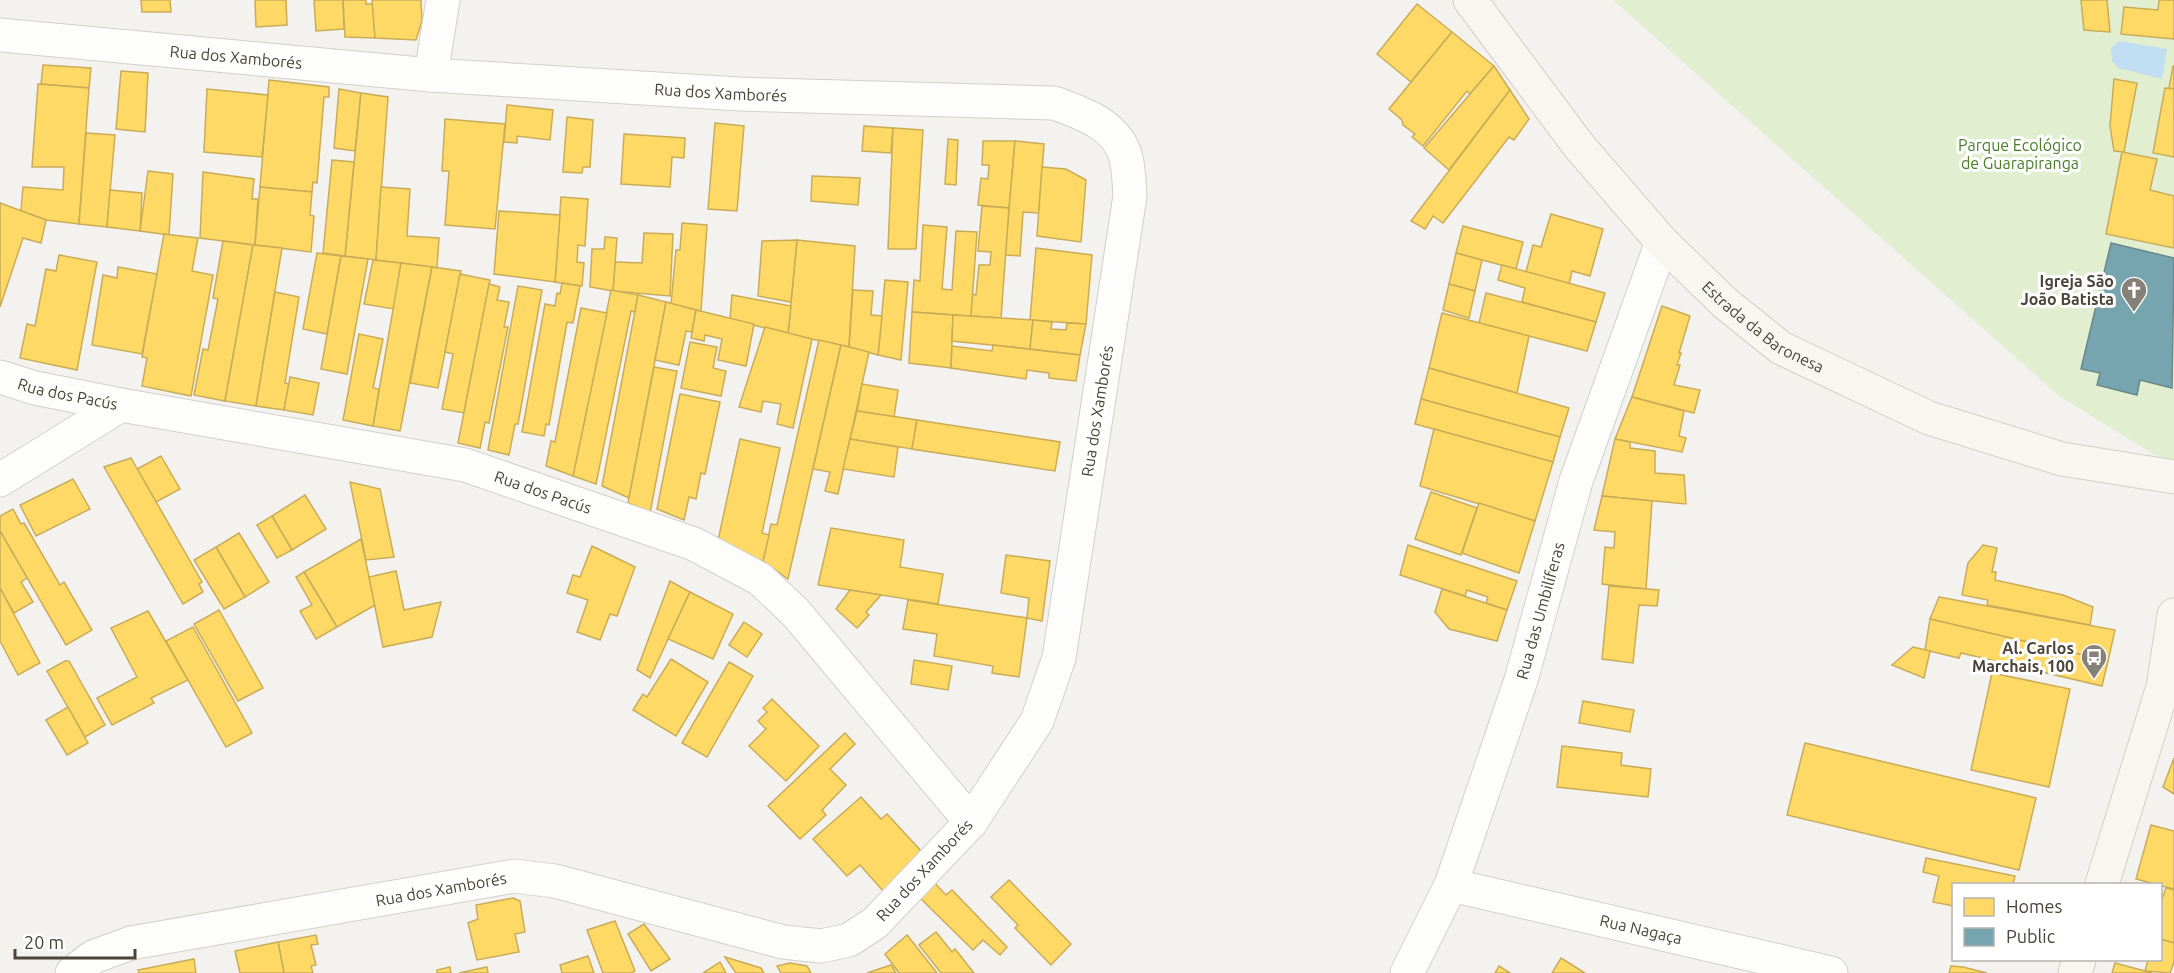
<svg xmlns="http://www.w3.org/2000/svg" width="2174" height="973" viewBox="0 0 2174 973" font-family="Ubuntu,sans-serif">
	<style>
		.green { fill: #e1eecf }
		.water { fill: #c0ddf1 }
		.homes { fill: #ffd966; stroke: #c9ac58; stroke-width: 1.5 }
		.public { fill: #76a5af; stroke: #69888c; stroke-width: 1.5 }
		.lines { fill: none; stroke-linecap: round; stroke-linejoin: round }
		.street-casing { stroke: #d2d0cb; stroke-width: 35 }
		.secondary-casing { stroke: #d3cfc5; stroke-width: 35 }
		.street { stroke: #fdfdfc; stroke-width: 33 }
		.secondary { stroke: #f7f6f1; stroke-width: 33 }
		.labels { text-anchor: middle; stroke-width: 6; stroke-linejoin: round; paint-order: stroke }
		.street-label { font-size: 16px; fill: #4b4439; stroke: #fff }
		.park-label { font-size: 16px; fill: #4a7f2a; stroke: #fff }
		.poi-label { font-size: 16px; font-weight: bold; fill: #4b4439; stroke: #fff; text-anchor: end }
	</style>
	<rect width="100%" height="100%" fill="#f4f2ee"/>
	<polygon class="green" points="1613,0 2174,0 2174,467 2059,396"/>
	<polygon class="water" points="2119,41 2167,49 2162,79 2118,68 2112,61 2111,48"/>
	<g class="homes">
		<polygon points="141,0 170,0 171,12 142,12"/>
		<polygon points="255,0 286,0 287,25 256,27"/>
		<polygon points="314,0 343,0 344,29 316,31"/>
		<polygon points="343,0 366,0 366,4 373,4 375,38 345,37"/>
		<polygon points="372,0 421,0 422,21 416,40 375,38"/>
		<polygon points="2081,0 2107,0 2110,32 2084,30"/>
		<polygon points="2159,0 2174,0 2174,39 2121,34 2124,7 2158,10"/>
		<polygon points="1417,4 1452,32 1411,82 1377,54"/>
		<polygon points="1452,32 1494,66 1470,94 1467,91 1423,146 1412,137 1415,134 1403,125 1402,120 1389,109"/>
		<polygon points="43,65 91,68 89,88 41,84"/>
		<polygon points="1494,66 1510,90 1449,170 1424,148"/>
		<polygon points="2173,66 2174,66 2174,89 2169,88"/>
		<polygon points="121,71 148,73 145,132 116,129"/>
		<polygon points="2114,79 2137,83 2124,152 2114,151 2110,126"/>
		<polygon points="269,80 329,87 329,97 324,97 317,183 313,182 312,192 260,187"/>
		<polygon points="38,84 89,88 79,224 46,220 21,211 23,187 63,190 64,167 32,167"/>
		<polygon points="2165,88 2174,89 2174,157 2153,153"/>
		<polygon points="207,89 268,95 262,157 204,152"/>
		<polygon points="339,89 361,93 355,151 334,148"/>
		<polygon points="1510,90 1529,119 1514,140 1509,137 1443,223 1433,216 1425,229 1411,221"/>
		<polygon points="361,93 388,97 376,260 345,256"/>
		<polygon points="507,105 553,110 550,140 517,136 517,143 504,142"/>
		<polygon points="567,117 593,120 590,167 583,167 582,173 563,172"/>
		<polygon points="445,119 505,124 495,229 445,225 449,171 442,171"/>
		<polygon points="715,123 744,126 737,211 708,209"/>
		<polygon points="864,126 893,128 891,153 862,151"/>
		<polygon points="893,128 923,130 916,249 888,249"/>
		<polygon points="86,133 115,135 107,227 79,224"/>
		<polygon points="624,134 685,138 684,158 672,157 670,187 621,184"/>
		<polygon points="948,139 958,140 956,185 945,184"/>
		<polygon points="983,141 1015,141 1009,208 978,205 981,178 988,179 989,165 982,165"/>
		<polygon points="1015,141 1044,144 1039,213 1023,212 1020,256 1005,255"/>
		<polygon points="2122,152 2157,159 2150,190 2174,196 2174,248 2106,234"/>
		<polygon points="332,160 354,162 345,256 323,253"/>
		<polygon points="1042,167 1066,169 1086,180 1081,242 1037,236"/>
		<polygon points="148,171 173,174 169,235 140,231"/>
		<polygon points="203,172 254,179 252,199 258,199 255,245 200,238"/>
		<polygon points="812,176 860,178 858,205 811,201"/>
		<polygon points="260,187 312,192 310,215 314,216 311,252 255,245"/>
		<polygon points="381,187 410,189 407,236 439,238 437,268 376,260"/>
		<polygon points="110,190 142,193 140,231 107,227"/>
		<polygon points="561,197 588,199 585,246 578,245 577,262 584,263 582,286 555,282"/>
		<polygon points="0,203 46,220 41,243 23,238 0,307"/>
		<polygon points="982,206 1009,208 1001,318 971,316 972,294 976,295 979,265 990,265 991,252 978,251"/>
		<polygon points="499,211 560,215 555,282 494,274"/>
		<polygon points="1551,214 1603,229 1590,276 1572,271 1569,284 1526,272 1533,245 1541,247"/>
		<polygon points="682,223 707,225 701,311 671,304 676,250 680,250"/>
		<polygon points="923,225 947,227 942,289 952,290 956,231 977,232 971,316 912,312 914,280 920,281"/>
		<polygon points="1463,226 1523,242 1516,269 1456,253"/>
		<polygon points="644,233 673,234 670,296 613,291 615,262 642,263"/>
		<polygon points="164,234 198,238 192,271 213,275 191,396 142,386 147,358 142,357"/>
		<polygon points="605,237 617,238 613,291 590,287 592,249 604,249"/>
		<polygon points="797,240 855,246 849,347 788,334"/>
		<polygon points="797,240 791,302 758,296 762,241"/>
		<polygon points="223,241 253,245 225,401 194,395 203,349 208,350 218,299 213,298"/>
		<polygon points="253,245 282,248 256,406 225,401"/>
		<polygon points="1036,248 1092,255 1086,324 1030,320"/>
		<polygon points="317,253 341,256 327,334 303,329"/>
		<polygon points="1456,253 1482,260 1475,291 1449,284"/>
		<polygon points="59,255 97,262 77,370 20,358 27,324 35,326 46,269 56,271"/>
		<polygon points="341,256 368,259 347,374 321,369"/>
		<polygon points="373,260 401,263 394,309 364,304"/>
		<polygon points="401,263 432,267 400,431 373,426"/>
		<polygon points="1502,265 1605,293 1596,322 1522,302 1525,288 1498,280"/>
		<polygon points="118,267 157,274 142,354 92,345 103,275 117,278"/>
		<polygon points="432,267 461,271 438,388 410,383"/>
		<polygon points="460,274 490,280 464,413 442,409 453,354 445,352"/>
		<polygon points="885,280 908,282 901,360 878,355"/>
		<polygon points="562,283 580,286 573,323 567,322 549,425 546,424 544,436 522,432 545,304 555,306 557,293 560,294"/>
		<polygon points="489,284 500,287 497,300 509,302 504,327 508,327 489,423 485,422 480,448 458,443"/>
		<polygon points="1449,284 1475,291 1469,318 1443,310"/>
		<polygon points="518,286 542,290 518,424 515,424 509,455 488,450"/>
		<polygon points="611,290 638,295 635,312 631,311 596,484 573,476"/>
		<polygon points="853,290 873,291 871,315 882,316 878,355 849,347"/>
		<polygon points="275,292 299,297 285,383 289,384 284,410 256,406"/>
		<polygon points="1486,293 1596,322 1587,351 1479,323"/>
		<polygon points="638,295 666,302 629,498 602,486"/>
		<polygon points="732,295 791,306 788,334 730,319"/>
		<polygon points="666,302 696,310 692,332 686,331 679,365 655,360"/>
		<polygon points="1662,306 1690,316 1679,353 1681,353 1677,365 1680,365 1674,385 1700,390 1694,413 1632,397"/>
		<polygon points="581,308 607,313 573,476 546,466 551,441 555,442"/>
		<polygon points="696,310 754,324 746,366 718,360 722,339 705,335 704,341 691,338"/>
		<polygon points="912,312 953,315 951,368 909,363"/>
		<polygon points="1442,313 1529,336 1517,393 1429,368"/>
		<polygon points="953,315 1033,320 1030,349 952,341"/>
		<polygon points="1033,320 1052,322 1051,329 1066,330 1067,323 1086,324 1080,355 1030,349"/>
		<polygon points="765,327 812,339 793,428 777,424 781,404 763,401 761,412 739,407"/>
		<polygon points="359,334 383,339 373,388 379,389 373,426 343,420"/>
		<polygon points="819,340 841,345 788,579 763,561 771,524 777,525"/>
		<polygon points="690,342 717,347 713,368 726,371 721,396 681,388"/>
		<polygon points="841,345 869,352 838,494 825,491 830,472 813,469"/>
		<polygon points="993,345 1080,355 1076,381 1049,378 1049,373 1027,370 1026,379 951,368 952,346 992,351"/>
		<polygon points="654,367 677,371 650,513 628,503"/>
		<polygon points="1429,368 1569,408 1560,437 1421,399"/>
		<polygon points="290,377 319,383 313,415 284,410"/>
		<polygon points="862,384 898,390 894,417 857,411"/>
		<polygon points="680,394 720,402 705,474 701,473 696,499 689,497 684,520 657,509"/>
		<polygon points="1632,397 1684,411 1679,436 1686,438 1682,452 1615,439"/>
		<polygon points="1421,399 1560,437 1553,462 1415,424"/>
		<polygon points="857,411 917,420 912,449 850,439"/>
		<polygon points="917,420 1060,442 1055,471 912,449"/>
		<polygon points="1434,429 1553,462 1535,521 1420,486"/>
		<polygon points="740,439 780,448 762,533 769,535 763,561 717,545"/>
		<polygon points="850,439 898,447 894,477 843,469"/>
		<polygon points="1615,439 1630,442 1630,448 1655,451 1655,473 1684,475 1686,504 1602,496"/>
		<polygon points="161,456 180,489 156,502 137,469"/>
		<polygon points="131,458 202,582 199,584 203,592 183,604 104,467"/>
		<polygon points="73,479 90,509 36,536 20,505"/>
		<polygon points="350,482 380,489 394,557 366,560"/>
		<polygon points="1431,492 1477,508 1461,555 1415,539"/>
		<polygon points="305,495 326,529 292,550 272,516"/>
		<polygon points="1602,496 1652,501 1646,589 1602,584 1605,547 1614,548 1615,532 1594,530"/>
		<polygon points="1479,503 1535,521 1519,573 1462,553"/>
		<polygon points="13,509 21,524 24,523 60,585 64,582 92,630 66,645 0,531 0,516"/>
		<polygon points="272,516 292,550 277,558 257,525"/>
		<polygon points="831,528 904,540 900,567 943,574 938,604 818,585"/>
		<polygon points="0,531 27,578 21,582 33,602 14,613 0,588"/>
		<polygon points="239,533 269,582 245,597 216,547"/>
		<polygon points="361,539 375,605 337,627 304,572"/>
		<polygon points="1408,545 1517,581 1507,610 1486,603 1488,597 1467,590 1465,596 1400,575"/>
		<polygon points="1983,545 1997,548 1992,572 1996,572 1995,580 2063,595 2093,607 2090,625 1987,605 1988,600 1962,595 1968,563"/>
		<polygon points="592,546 635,567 617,616 610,614 600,640 577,632 588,600 567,593 573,575 580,577"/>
		<polygon points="216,547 245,597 224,609 194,560"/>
		<polygon points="1006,555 1050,561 1042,621 1027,618 1029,598 1001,593"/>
		<polygon points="396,571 404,610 441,602 432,637 383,647 369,577"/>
		<polygon points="304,572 337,627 316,639 300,611 312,605 296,577"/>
		<polygon points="670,581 690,592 650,678 637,670"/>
		<polygon points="1609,586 1659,590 1657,606 1639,605 1633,663 1602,659"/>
		<polygon points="0,588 40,663 18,675 0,641"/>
		<polygon points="1442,589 1507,610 1497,641 1449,629 1435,612"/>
		<polygon points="850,590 881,595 866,612 869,615 857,628 836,609"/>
		<polygon points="690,592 733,614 713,659 668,639"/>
		<polygon points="1939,597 2115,630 2108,661 1930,619"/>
		<polygon points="908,600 1027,618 1019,677 992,673 993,666 934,656 937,634 903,629"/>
		<polygon points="219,610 263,688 238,701 194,624"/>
		<polygon points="148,611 188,680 151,698 154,703 112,725 97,698 137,677 111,628"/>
		<polygon points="1930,619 2108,661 2102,686 1961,653 1959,658 1925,650"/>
		<polygon points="744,622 762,634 747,657 729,645"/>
		<polygon points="193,627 252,733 226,747 166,641"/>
		<polygon points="1913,647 1930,651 1924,678 1892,665"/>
		<polygon points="671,659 708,682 676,736 633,710 643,694 647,697"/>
		<polygon points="914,660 952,666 948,690 911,684"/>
		<polygon points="65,661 69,661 105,725 85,737 47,671"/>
		<polygon points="729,662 753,676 707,757 682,743"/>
		<polygon points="1992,673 2070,689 2049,787 1971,770"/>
		<polygon points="772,699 819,746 786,781 749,746 766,729 758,721 767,712 763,708"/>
		<polygon points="1583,701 1634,710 1630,732 1579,723"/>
		<polygon points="68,707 88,743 67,755 46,720"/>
		<polygon points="845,733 855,744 830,769 846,785 822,810 826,815 800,839 768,806"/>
		<polygon points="1805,743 2036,798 2019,870 1787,815"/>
		<polygon points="1562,746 1622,753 1621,765 1651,769 1648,797 1557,787"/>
		<polygon points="2174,758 2174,794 2163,787"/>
		<polygon points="861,797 881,819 887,814 922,852 904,869 907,872 884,892 860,865 847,876 813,839"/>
		<polygon points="2151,825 2174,831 2174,889 2136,879"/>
		<polygon points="1926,858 2015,876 2013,884 1954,884 1954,906 1933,902 1939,876 1923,872"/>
		<polygon points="930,878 946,895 952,890 1007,947 1000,955 983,940 973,950 915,893"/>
		<polygon points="1009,880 1071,944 1051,965 1015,928 1018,925 991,897"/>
		<polygon points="2166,888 2174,890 2174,943 2160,939 2160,904"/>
		<polygon points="513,898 520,901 525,932 515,934 519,952 477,960 468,923 478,919 476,905"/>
		<polygon points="615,921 635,971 631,973 603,973 587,930"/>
		<polygon points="644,924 670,959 651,971 628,934"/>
		<polygon points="936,932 952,952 955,949 974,973 941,973 919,945"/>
		<polygon points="316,935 318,944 311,945 316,965 311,966 313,973 284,973 278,942"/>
		<polygon points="907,935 937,973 899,973 885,954"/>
		<polygon points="2160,939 2174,943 2174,962 2170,973 2145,971 2148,960 2160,960"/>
		<polygon points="278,942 284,973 240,973 235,951"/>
		<polygon points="588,956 594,973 562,973 560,965"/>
		<polygon points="725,957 761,968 764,973 736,973"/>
		<polygon points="1561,958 1585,973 1552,973"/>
		<polygon points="194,959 196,973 139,973 138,970"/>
		<polygon points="720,962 726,973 703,973"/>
		<polygon points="790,963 807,966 811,973 781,973 777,966"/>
		<polygon points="2115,963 2145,971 2152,973 2112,973"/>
		<polygon points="891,965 896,973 867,973"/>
		<polygon points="1499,966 1510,973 1495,973"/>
		<polygon points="1951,966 1963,967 1987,973 1949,973"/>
		<polygon points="450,967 451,973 437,973 437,970"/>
		<polygon points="487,967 488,973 459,973"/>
	</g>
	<polygon class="public" points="2111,243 2174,258 2172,388 2140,380 2137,395 2097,385 2100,373 2081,369"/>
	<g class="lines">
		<g class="street-casing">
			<g id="street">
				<path id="s1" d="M0 35 431 75 739 94 1054 103C1082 113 1118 125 1126 158 1129 170 1129 184 1130 196L1059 658 1037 721 971 822 875 923 849 940 821 946 783 942 555 881 514 876 131 943 93 957 72 973"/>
				<polyline points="431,75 443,0"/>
				<path id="s2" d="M0 377 35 388 121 405 465 465 694 544 760 579 796 613 971 822"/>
				<polyline points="0,480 121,405"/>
				<path id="s3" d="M1451 885 1831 973"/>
				<path id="s4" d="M1407 973 1451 885 1521 680 1576 481 1662 242"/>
			</g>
		</g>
		<g class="secondary-casing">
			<g id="secondary">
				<path id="s5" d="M1470 0 1579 146 1662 242 1725 303 1781 348 1929 418 2062 459 2174 477"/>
				<polyline points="2102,884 2163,687 2174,615"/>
				<polyline points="2075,973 2079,960"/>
			</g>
		</g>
		<use href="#street" class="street"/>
		<use href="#secondary" class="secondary"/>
	</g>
	<defs>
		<g id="church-pin" transform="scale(1.35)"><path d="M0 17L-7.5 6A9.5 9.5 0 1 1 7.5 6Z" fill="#868178" stroke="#fff"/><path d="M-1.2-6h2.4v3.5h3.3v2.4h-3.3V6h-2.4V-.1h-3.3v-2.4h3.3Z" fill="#fff"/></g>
		<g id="bus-pin" transform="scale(1.35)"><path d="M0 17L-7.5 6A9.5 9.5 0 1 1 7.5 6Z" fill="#868178" stroke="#fff"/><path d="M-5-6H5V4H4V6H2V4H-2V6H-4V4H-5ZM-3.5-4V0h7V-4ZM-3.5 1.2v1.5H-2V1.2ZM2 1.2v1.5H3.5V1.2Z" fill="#fff"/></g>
	</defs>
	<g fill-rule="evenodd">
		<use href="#church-pin" x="2134" y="290"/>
		<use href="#bus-pin" x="2094" y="657"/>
	</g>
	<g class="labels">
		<g class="street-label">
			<text dy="6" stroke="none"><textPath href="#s1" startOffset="237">Rua dos Xamborés</textPath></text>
			<text dy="6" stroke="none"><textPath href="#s1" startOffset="723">Rua dos Xamborés</textPath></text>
			<text dy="6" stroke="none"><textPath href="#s5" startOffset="442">Estrada da Baronesa</textPath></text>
			<text dy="6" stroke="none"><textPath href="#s2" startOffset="70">Rua dos Pacús</textPath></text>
			<text transform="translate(1097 411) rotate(-81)" y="6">Rua dos Xamborés</text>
			<text dy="6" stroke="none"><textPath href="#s2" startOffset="556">Rua dos Pacús</textPath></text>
			<text dy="6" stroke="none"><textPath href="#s4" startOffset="387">Rua das Umbilíferas</textPath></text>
			<text transform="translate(924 870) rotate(-47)" y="6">Rua dos Xamborés</text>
			<text transform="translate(441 889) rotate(-10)" y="6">Rua dos Xamborés</text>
			<text dy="6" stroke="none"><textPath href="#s3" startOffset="195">Rua Nagaça</textPath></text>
		</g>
		<g class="park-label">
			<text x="2020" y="151">Parque Ecológico<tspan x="2020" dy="18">de Guarapiranga</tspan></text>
		</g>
		<g class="poi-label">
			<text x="2114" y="287">Igreja São<tspan x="2114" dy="18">João Batista</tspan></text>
			<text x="2074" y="654">Al. Carlos<tspan x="2074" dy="18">Marchais, 100</tspan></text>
		</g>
	</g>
	<rect x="1952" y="883" width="210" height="78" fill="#ffffff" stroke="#b7b4b0" stroke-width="1.5"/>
	<rect x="1964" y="898" width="30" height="18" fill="#ffd966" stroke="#b7b4b0" stroke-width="1.5"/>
	<text x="2006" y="913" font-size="18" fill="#4b4439">Homes</text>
	<rect x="1964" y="928" width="30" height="18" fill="#76a5af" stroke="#b7b4b0" stroke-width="1.5"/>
	<text x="2006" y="943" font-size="18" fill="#4b4439">Public</text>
	<path d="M15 949v9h120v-9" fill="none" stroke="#4b4439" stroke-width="3"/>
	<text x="24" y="949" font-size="18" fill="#4b4439" stroke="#ffffff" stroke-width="4.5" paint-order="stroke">20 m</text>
</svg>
